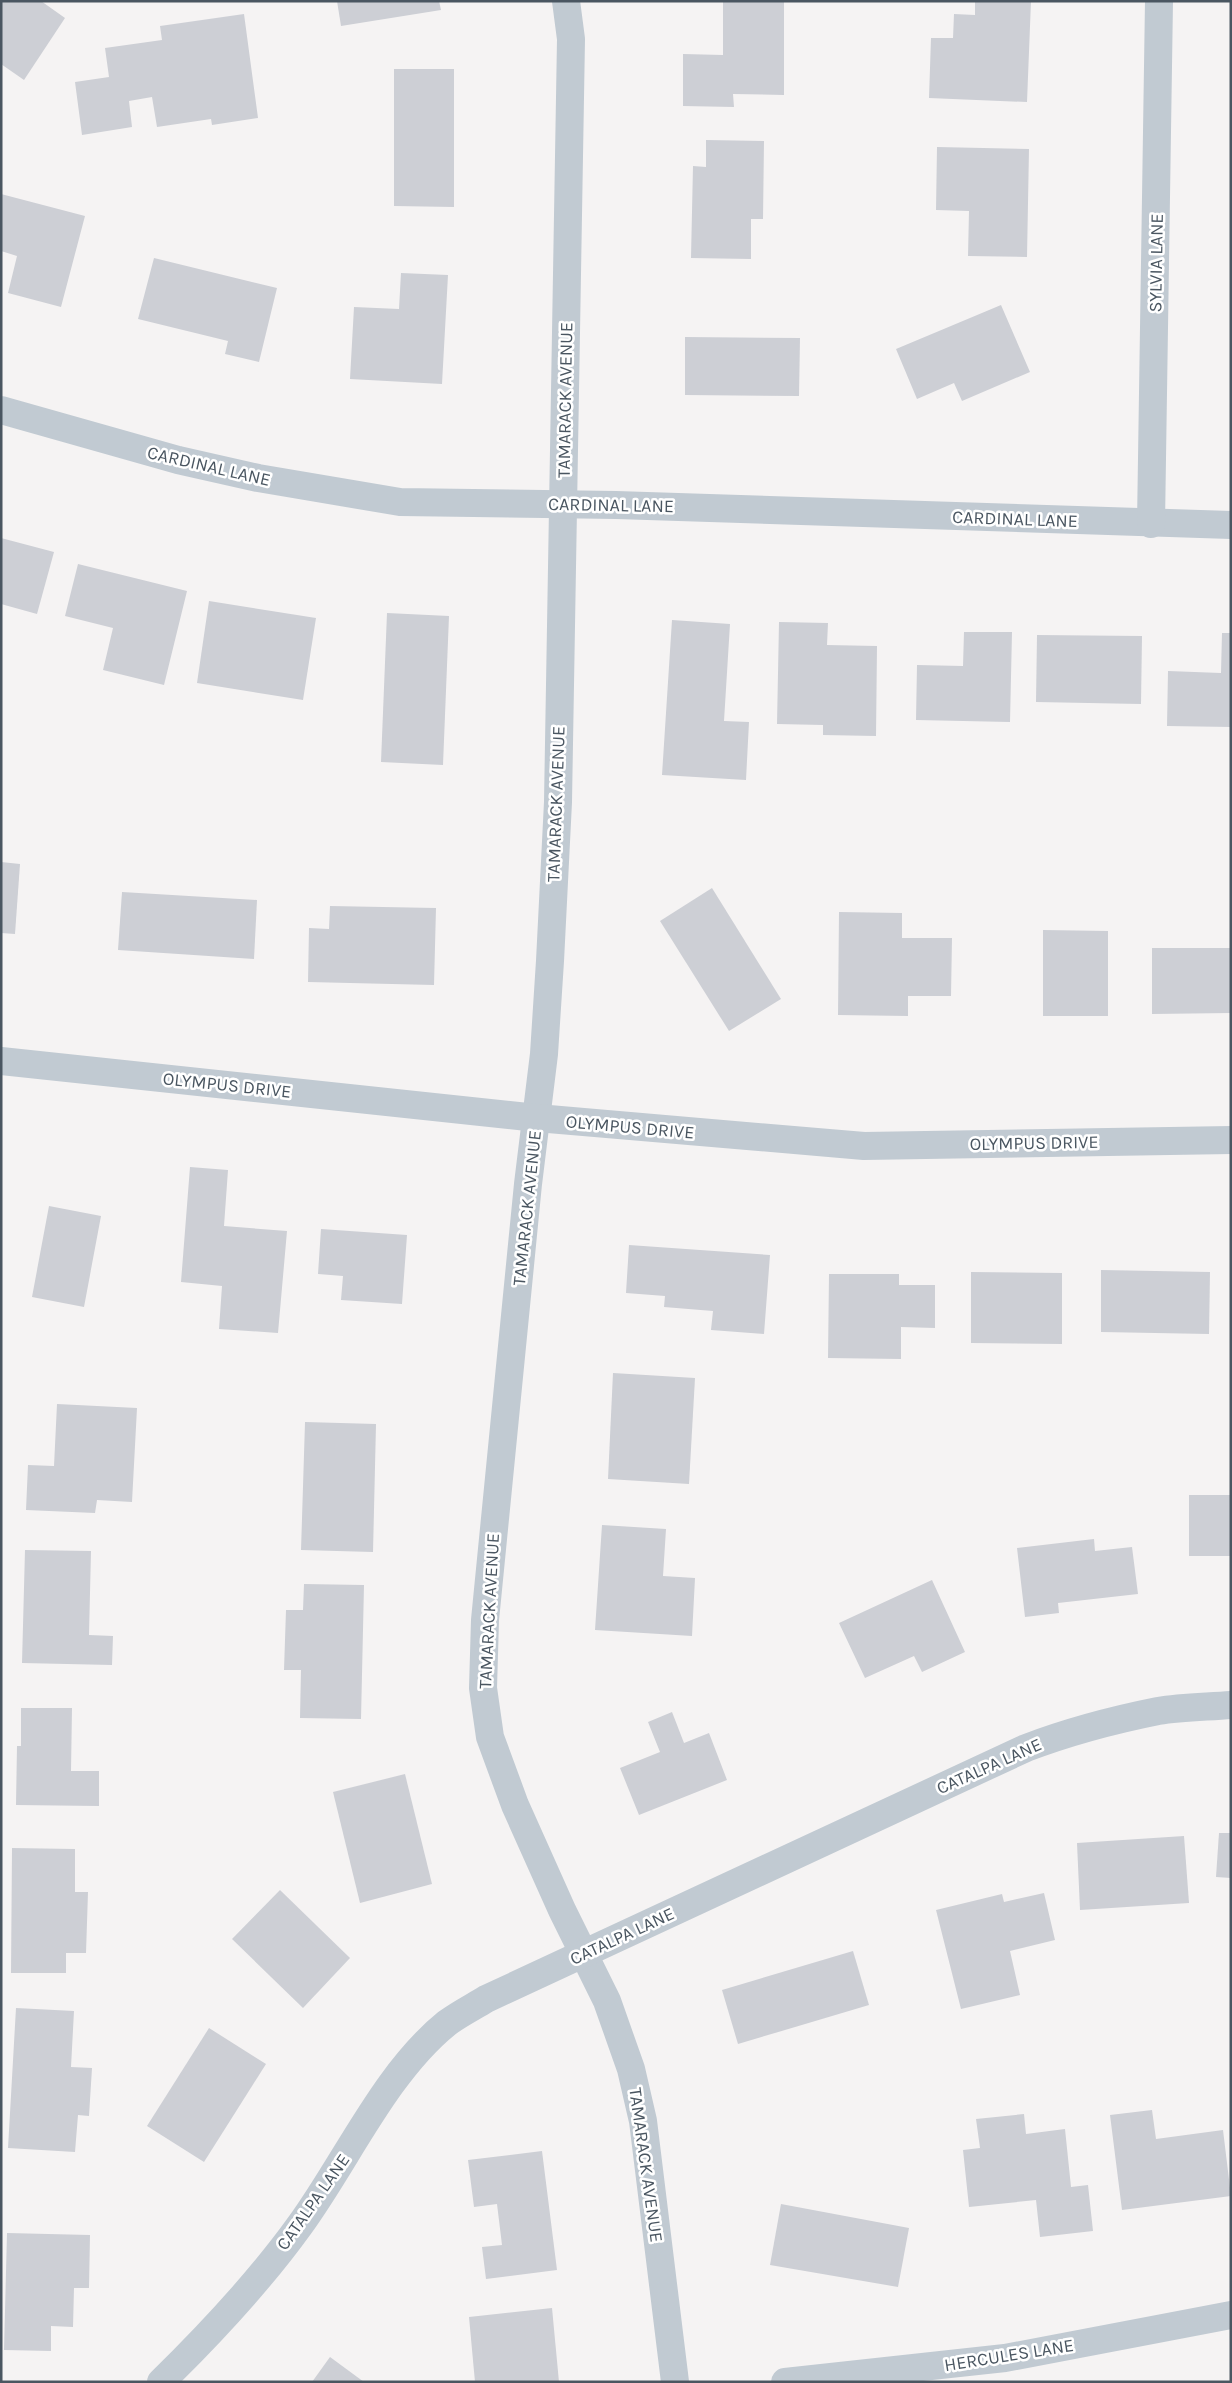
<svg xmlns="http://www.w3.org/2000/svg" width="1232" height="2383" viewBox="0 0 1232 2383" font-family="Karla,sans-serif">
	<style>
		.building { fill: #cdcfd5 }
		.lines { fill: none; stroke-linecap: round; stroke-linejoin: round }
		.minor { stroke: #c1cad2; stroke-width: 28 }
		.labels { text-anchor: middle; stroke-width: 5; stroke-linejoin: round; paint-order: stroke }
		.street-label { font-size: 18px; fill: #4a5661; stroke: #fff }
	</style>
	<rect width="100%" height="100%" fill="#f5f3f3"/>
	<g class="building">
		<polygon points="1,1 41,1 65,18 24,80 1,64"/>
		<polygon points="337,1 439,1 441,10 341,26"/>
		<polygon points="723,1 784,1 784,95 733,94 734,107 683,106 683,54 723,55"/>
		<polygon points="975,1 1031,1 1027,102 929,98 931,38 953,38 954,14 975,15"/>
		<polygon points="244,14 258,118 212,125 211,119 157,127 152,97 129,101 132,127 82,135 75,82 109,77 105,48 162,40 160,26"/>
		<polygon points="394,69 454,69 454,207 394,206"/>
		<polygon points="706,140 764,141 763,219 751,219 751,259 691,258 693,166 706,167"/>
		<polygon points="937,147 1029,149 1027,257 968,256 969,211 936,210"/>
		<polygon points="1,194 85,216 61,307 8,293 17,256 1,251"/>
		<polygon points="154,258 277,288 259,362 225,354 228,341 138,319"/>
		<polygon points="401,273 448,275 442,384 350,379 354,307 399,309"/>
		<polygon points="1001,305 1030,372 962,401 954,383 917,399 896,349"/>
		<polygon points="685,337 800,338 799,396 685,395"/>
		<polygon points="1,538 54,552 37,614 1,604"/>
		<polygon points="78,564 187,591 164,685 103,670 113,628 65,616"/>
		<polygon points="209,601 316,618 303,700 197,683"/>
		<polygon points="387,613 449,616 443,765 381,762"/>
		<polygon points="672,620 730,624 724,721 749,722 746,780 662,775"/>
		<polygon points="779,622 828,623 827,645 877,646 876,736 823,735 823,725 777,724"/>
		<polygon points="964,632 1012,632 1010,722 916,720 917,665 963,666"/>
		<polygon points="1222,633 1231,633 1231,727 1167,726 1168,671 1221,673"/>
		<polygon points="1037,635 1142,636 1141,704 1036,702"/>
		<polygon points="1,862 20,864 15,934 1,933"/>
		<polygon points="712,888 781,999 729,1031 660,921"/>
		<polygon points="122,892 257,900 254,959 118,950"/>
		<polygon points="330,906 436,908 434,985 308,982 309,928 329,929"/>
		<polygon points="839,912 902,913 902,938 952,938 951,996 908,996 908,1016 838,1015"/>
		<polygon points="1043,930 1108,931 1108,1016 1043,1016"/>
		<polygon points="1152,948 1231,948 1231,1013 1152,1014"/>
		<polygon points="190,1167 228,1170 224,1226 287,1231 278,1333 219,1329 222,1286 181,1282"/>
		<polygon points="49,1206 101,1216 84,1307 32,1297"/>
		<polygon points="321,1229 407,1235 402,1304 341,1300 343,1276 318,1274"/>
		<polygon points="629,1245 770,1255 764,1334 711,1330 713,1311 664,1307 665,1296 626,1293"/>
		<polygon points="1101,1270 1210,1272 1209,1334 1101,1332"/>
		<polygon points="971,1272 1062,1273 1062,1344 971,1343"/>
		<polygon points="829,1274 899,1274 899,1285 935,1285 935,1328 901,1327 901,1359 828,1358"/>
		<polygon points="613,1373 695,1378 689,1484 608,1479"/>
		<polygon points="57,1404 137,1408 132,1502 97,1500 95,1513 26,1510 28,1465 54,1466"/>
		<polygon points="305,1422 376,1424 373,1552 301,1550"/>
		<rect x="1189" y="1495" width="42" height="61"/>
		<polygon points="602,1525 666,1529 663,1576 695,1578 692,1636 595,1630"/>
		<polygon points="1094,1539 1095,1551 1132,1547 1138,1594 1058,1603 1059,1613 1025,1617 1017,1548"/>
		<polygon points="25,1550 91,1551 89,1635 113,1636 112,1665 22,1663"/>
		<polygon points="932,1580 965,1652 922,1672 914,1656 865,1678 839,1623"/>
		<polygon points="304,1584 364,1585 361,1719 300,1718 301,1670 284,1670 286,1610 303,1610"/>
		<polygon points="21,1708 72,1708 71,1771 99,1771 99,1806 16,1805 17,1746 21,1746"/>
		<polygon points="672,1712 684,1743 709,1733 727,1780 639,1815 620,1768 660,1752 648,1722"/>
		<polygon points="405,1774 432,1884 360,1903 333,1792"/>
		<polygon points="1219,1833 1231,1833 1231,1878 1216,1877"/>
		<polygon points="1184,1836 1189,1903 1080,1910 1077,1843"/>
		<polygon points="12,1848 75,1849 75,1892 88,1892 86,1953 66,1953 66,1973 11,1973"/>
		<polygon points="280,1890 350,1958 303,2008 232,1939"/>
		<polygon points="1044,1893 1055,1940 1010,1951 1020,1995 961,2009 936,1910 1002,1894 1004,1902"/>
		<polygon points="853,1951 869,2005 738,2044 722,1990"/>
		<polygon points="16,2008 74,2011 71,2067 92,2068 89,2116 78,2115 75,2152 8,2148"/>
		<polygon points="209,2028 266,2064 204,2162 147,2126"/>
		<polygon points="1152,2110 1156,2139 1223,2130 1231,2196 1122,2210 1110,2115"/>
		<polygon points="1024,2114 1026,2134 1065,2129 1071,2187 1088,2185 1093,2231 1040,2237 1036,2200 969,2207 963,2150 980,2148 976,2119"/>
		<polygon points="542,2151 557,2270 486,2279 482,2247 502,2245 497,2204 474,2207 468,2160"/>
		<polygon points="781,2204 909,2228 898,2287 770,2265"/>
		<polygon points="7,2233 90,2235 89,2288 74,2288 73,2327 51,2326 51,2351 4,2350"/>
		<polygon points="552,2308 559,2382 475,2382 469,2317"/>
		<polygon points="330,2357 364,2382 312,2382"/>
	</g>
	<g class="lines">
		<g class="minor">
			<polyline points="566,1 571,39 558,802 550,961 544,1054 528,1184 485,1620 483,1688 490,1737 515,1805 562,1910 607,2001 631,2069 643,2121 675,2382"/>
			<polyline points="1,410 178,460 258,478 400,502 616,505 1231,525"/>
			<polyline points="1151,524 1159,1"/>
			<polyline points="1,1061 537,1118 864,1146 1231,1140"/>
			<path d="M161 2382C211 2333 259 2282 300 2225 346 2162 385 2073 447 2023 459 2014 473 2007 486 1999L1026 1748C1068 1732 1113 1720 1158 1711 1182 1707 1207 1707 1231 1705"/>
			<polyline points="785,2382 1005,2358 1231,2315"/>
		</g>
	</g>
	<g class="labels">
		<g class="street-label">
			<text transform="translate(1156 263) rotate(-89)" y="6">SYLVIA LANE</text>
			<text transform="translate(565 400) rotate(-89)" y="6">TAMARACK AVENUE</text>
			<text transform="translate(209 466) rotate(13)" y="6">CARDINAL LANE</text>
			<text transform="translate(611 505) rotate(1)" y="6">CARDINAL LANE</text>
			<text transform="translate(1015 519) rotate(2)" y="6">CARDINAL LANE</text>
			<text transform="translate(556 804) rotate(-88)" y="6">TAMARACK AVENUE</text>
			<text transform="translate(227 1085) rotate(6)" y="6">OLYMPUS DRIVE</text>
			<text transform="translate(630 1127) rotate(5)" y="6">OLYMPUS DRIVE</text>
			<text transform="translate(1034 1143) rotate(-1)" y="6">OLYMPUS DRIVE</text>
			<text transform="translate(527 1208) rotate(-84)" y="6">TAMARACK AVENUE</text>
			<text transform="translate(489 1611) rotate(-87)" y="6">TAMARACK AVENUE</text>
			<text transform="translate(989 1766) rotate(-24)" y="6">CATALPA LANE</text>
			<text transform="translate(622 1936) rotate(-25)" y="6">CATALPA LANE</text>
			<text transform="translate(646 2165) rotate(82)" y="6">TAMARACK AVENUE</text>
			<text transform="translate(313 2202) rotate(-55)" y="6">CATALPA LANE</text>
			<text transform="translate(1009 2355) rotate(-9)" y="6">HERCULES LANE</text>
		</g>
	</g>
	<rect width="1232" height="2383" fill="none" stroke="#4a5661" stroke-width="5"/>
</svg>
